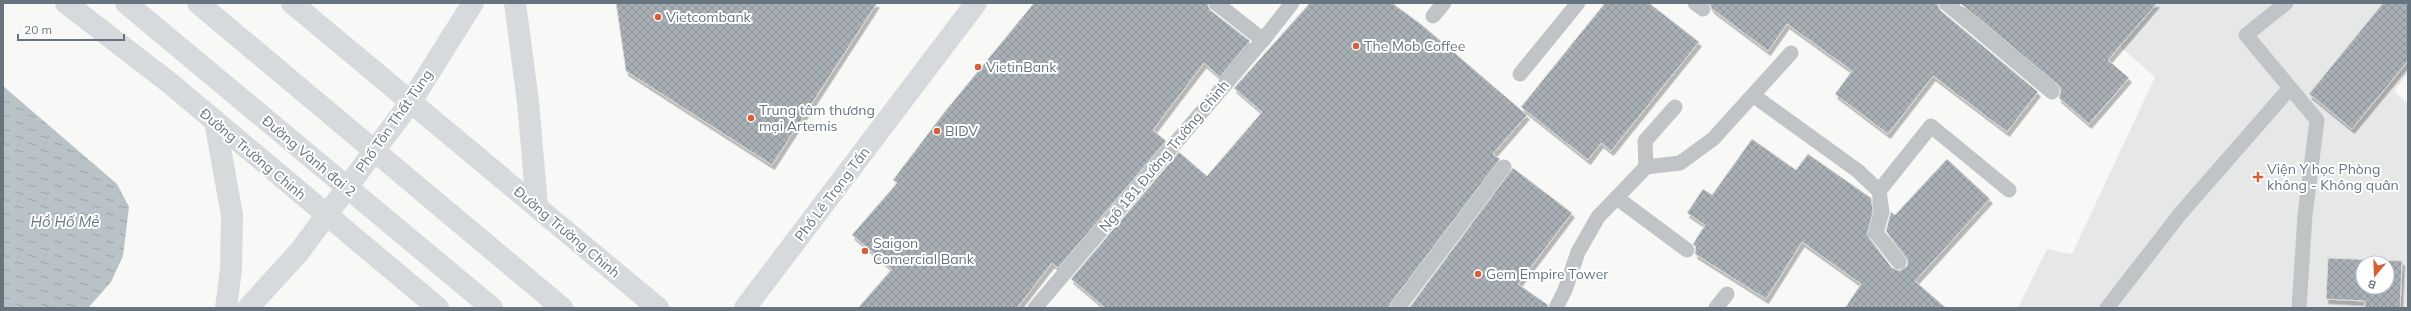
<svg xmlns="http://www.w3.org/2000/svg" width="2411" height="311" viewBox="0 0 2411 311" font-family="Mulish,sans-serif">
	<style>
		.built { fill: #e6e7e7; fill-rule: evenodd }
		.water { fill: url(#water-ripples) }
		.building { fill: url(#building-cross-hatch); stroke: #dadad8; fill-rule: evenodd; filter: url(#shadow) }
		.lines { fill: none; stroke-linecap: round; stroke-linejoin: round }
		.service { stroke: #c0c4c7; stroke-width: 15 }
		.secondary { stroke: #d6dadd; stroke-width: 22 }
		.primary { stroke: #d6dadd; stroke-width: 22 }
		.trunk { stroke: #d6dadd; stroke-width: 22 }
		.poi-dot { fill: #d65e38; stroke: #fff; stroke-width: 1.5 }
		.labels { text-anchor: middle; stroke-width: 4; stroke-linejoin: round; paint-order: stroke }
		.poi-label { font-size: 14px; fill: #66747f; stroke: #fff; text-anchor: start }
		.street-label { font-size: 14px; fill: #66747f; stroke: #fff }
		.water-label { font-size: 15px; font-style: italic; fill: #667980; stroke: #fff }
	</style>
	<defs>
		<pattern id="water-ripples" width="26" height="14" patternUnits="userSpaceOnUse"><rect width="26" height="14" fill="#b9c3c7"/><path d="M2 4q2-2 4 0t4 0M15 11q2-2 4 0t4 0" fill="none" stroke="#9aa3a7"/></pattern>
		<pattern id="building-cross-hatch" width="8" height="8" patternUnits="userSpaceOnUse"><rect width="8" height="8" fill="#a8afb5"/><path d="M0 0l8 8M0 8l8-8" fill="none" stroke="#8d9398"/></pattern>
		<filter id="shadow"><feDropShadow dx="2.5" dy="4.5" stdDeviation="0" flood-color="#0004"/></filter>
	</defs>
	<rect width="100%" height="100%" fill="#f8f8f6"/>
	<path class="built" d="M2070 3H2408V73L2394 91 2408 104V308H2018L2047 249 2072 254 2155 77ZM2363 263H2387V287H2363Z"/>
	<polygon class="water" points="3,86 117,184 129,207 123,256 111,282 88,308 3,308"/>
	<g class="building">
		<polygon points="616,3 877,3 772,165 626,71"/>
		<polygon points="1034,3 1207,3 1210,10 1250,41 1220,77 1204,63 1153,130 1166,141 1058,268 1052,263 1017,308 858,308 892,269 852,235 897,183 893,180 943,114"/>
		<polygon points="1310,3 1392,3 1422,25 1527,115 1493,154 1500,159 1391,303 1389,308 1105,308 1071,279 1179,152 1207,176 1262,112 1234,88"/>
		<polygon points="1605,3 1649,3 1699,42 1611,151 1601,143 1588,160 1521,107"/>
		<polygon points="1709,3 1937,3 1940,10 2038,92 2007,132 1933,76 1888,134 1835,94 1852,71 1787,24 1768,51 1712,9"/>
		<polygon points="1960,3 2157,3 2108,60 2129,78 2089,124 2059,98 2061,89 2058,85"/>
		<polygon points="2383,3 2408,3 2408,61 2352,129 2309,94"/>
		<polygon points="1752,139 1796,170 1808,154 1871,198 1873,211 1867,235 1892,268 1900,271 1907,266 1908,260 1886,231 1891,212 1895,215 1947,159 1990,199 1915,281 1946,308 1845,308 1861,284 1802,242 1766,299 1695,254 1696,247 1693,244 1705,225 1687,213 1703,189 1712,195"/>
		<polygon points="1513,168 1572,213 1518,284 1548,305 1547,308 1409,308"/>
		<path d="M2328 258 2402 261 2400 308H2365V301L2326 299ZM2363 263H2387V287H2363Z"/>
	</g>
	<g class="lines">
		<g class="service">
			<polyline points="1216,3 1263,40"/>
			<polyline points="1695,3 1703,9"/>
			<polyline points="1946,3 2052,92"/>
			<polyline points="2286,3 2246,35 2317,120 2305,215 2299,308"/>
			<polyline points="1433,16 1444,3"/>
			<polyline points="1520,74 1578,3"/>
			<polyline points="1754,96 1858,171 1879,191 1882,212 1876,233 1899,262"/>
			<polyline points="1646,167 1645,141 1675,107"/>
			<polyline points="1879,191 1931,126 2009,190"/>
			<polyline points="1617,198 1687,250"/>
			<polyline points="1035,308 1263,40 1292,3"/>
			<polyline points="1398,308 1504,167"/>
			<polyline points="1556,308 1565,290 1578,252 1598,217 1646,167 1680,163 1713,139 1791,53"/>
			<polyline points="1716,308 1727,294"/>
			<polyline points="2107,308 2180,214 2290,88"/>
		</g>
		<g class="secondary">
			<polyline points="248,308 299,252 410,103 473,3"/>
			<polyline points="745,308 976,3"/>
		</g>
		<g class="primary">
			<polyline points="66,3 171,84 438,308"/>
			<polyline points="292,3 658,308"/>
			<polyline points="515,3 528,102 537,206"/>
			<polyline points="215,121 232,215 231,269 226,308"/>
		</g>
		<g class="trunk">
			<polyline points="126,3 492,308"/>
			<polyline points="198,3 562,308"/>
		</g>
	</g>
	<g class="poi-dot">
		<circle cx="658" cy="17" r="4"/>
		<circle cx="1356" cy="46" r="4"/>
		<circle cx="978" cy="67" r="4"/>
		<circle cx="751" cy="118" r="4"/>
		<circle cx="937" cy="131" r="4"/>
		<path d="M2256 171h4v4h4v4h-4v4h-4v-4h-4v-4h4z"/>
		<circle cx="865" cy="251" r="4"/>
		<circle cx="1478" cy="274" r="4"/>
	</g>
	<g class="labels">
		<g class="poi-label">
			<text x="666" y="22">Vietcombank</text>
			<text x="1364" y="51">The Mob Coffee</text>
			<text x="986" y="72">VietinBank</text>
			<text x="759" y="115">Trung tâm thương<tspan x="759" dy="16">mại Artemis</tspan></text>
			<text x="945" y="136">BIDV</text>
			<text x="2267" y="174">Viện Y học Phòng<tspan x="2267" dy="16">không - Không quân</tspan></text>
			<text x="873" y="248">Saigon<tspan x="873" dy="16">Comercial Bank</tspan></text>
			<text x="1486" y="279">Gem Empire Tower</text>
		</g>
		<g class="street-label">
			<text transform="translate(394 121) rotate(-55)" y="5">Phố Tôn Thất Tùng</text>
			<text transform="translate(253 154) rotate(40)" y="5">Đường Trường Chinh</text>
			<text transform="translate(309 156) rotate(40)" y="5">Đường Vành đai 2</text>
			<text transform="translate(1164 156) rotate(-50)" y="5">Ngõ 181 Đường Trường Chinh</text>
			<text transform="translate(832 194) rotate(-53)" y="5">Phố Lê Trọng Tấn</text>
			<text transform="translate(567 232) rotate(40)" y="5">Đường Trường Chinh</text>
		</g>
		<g class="water-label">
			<text x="65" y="227">Hồ Hố Mẻ</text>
		</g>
	</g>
	<rect width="2411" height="311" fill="none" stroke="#66747f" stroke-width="8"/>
	<g transform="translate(2375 275) rotate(199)"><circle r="19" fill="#ffffff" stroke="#c2c7cc"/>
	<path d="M0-3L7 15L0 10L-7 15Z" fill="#d65e38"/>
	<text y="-6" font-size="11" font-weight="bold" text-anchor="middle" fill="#66747f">B</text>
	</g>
	<path d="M18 34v6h106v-6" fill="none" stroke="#66747f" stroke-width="2"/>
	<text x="24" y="34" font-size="12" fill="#66747f" stroke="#ffffff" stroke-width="3" paint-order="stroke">20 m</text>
</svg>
